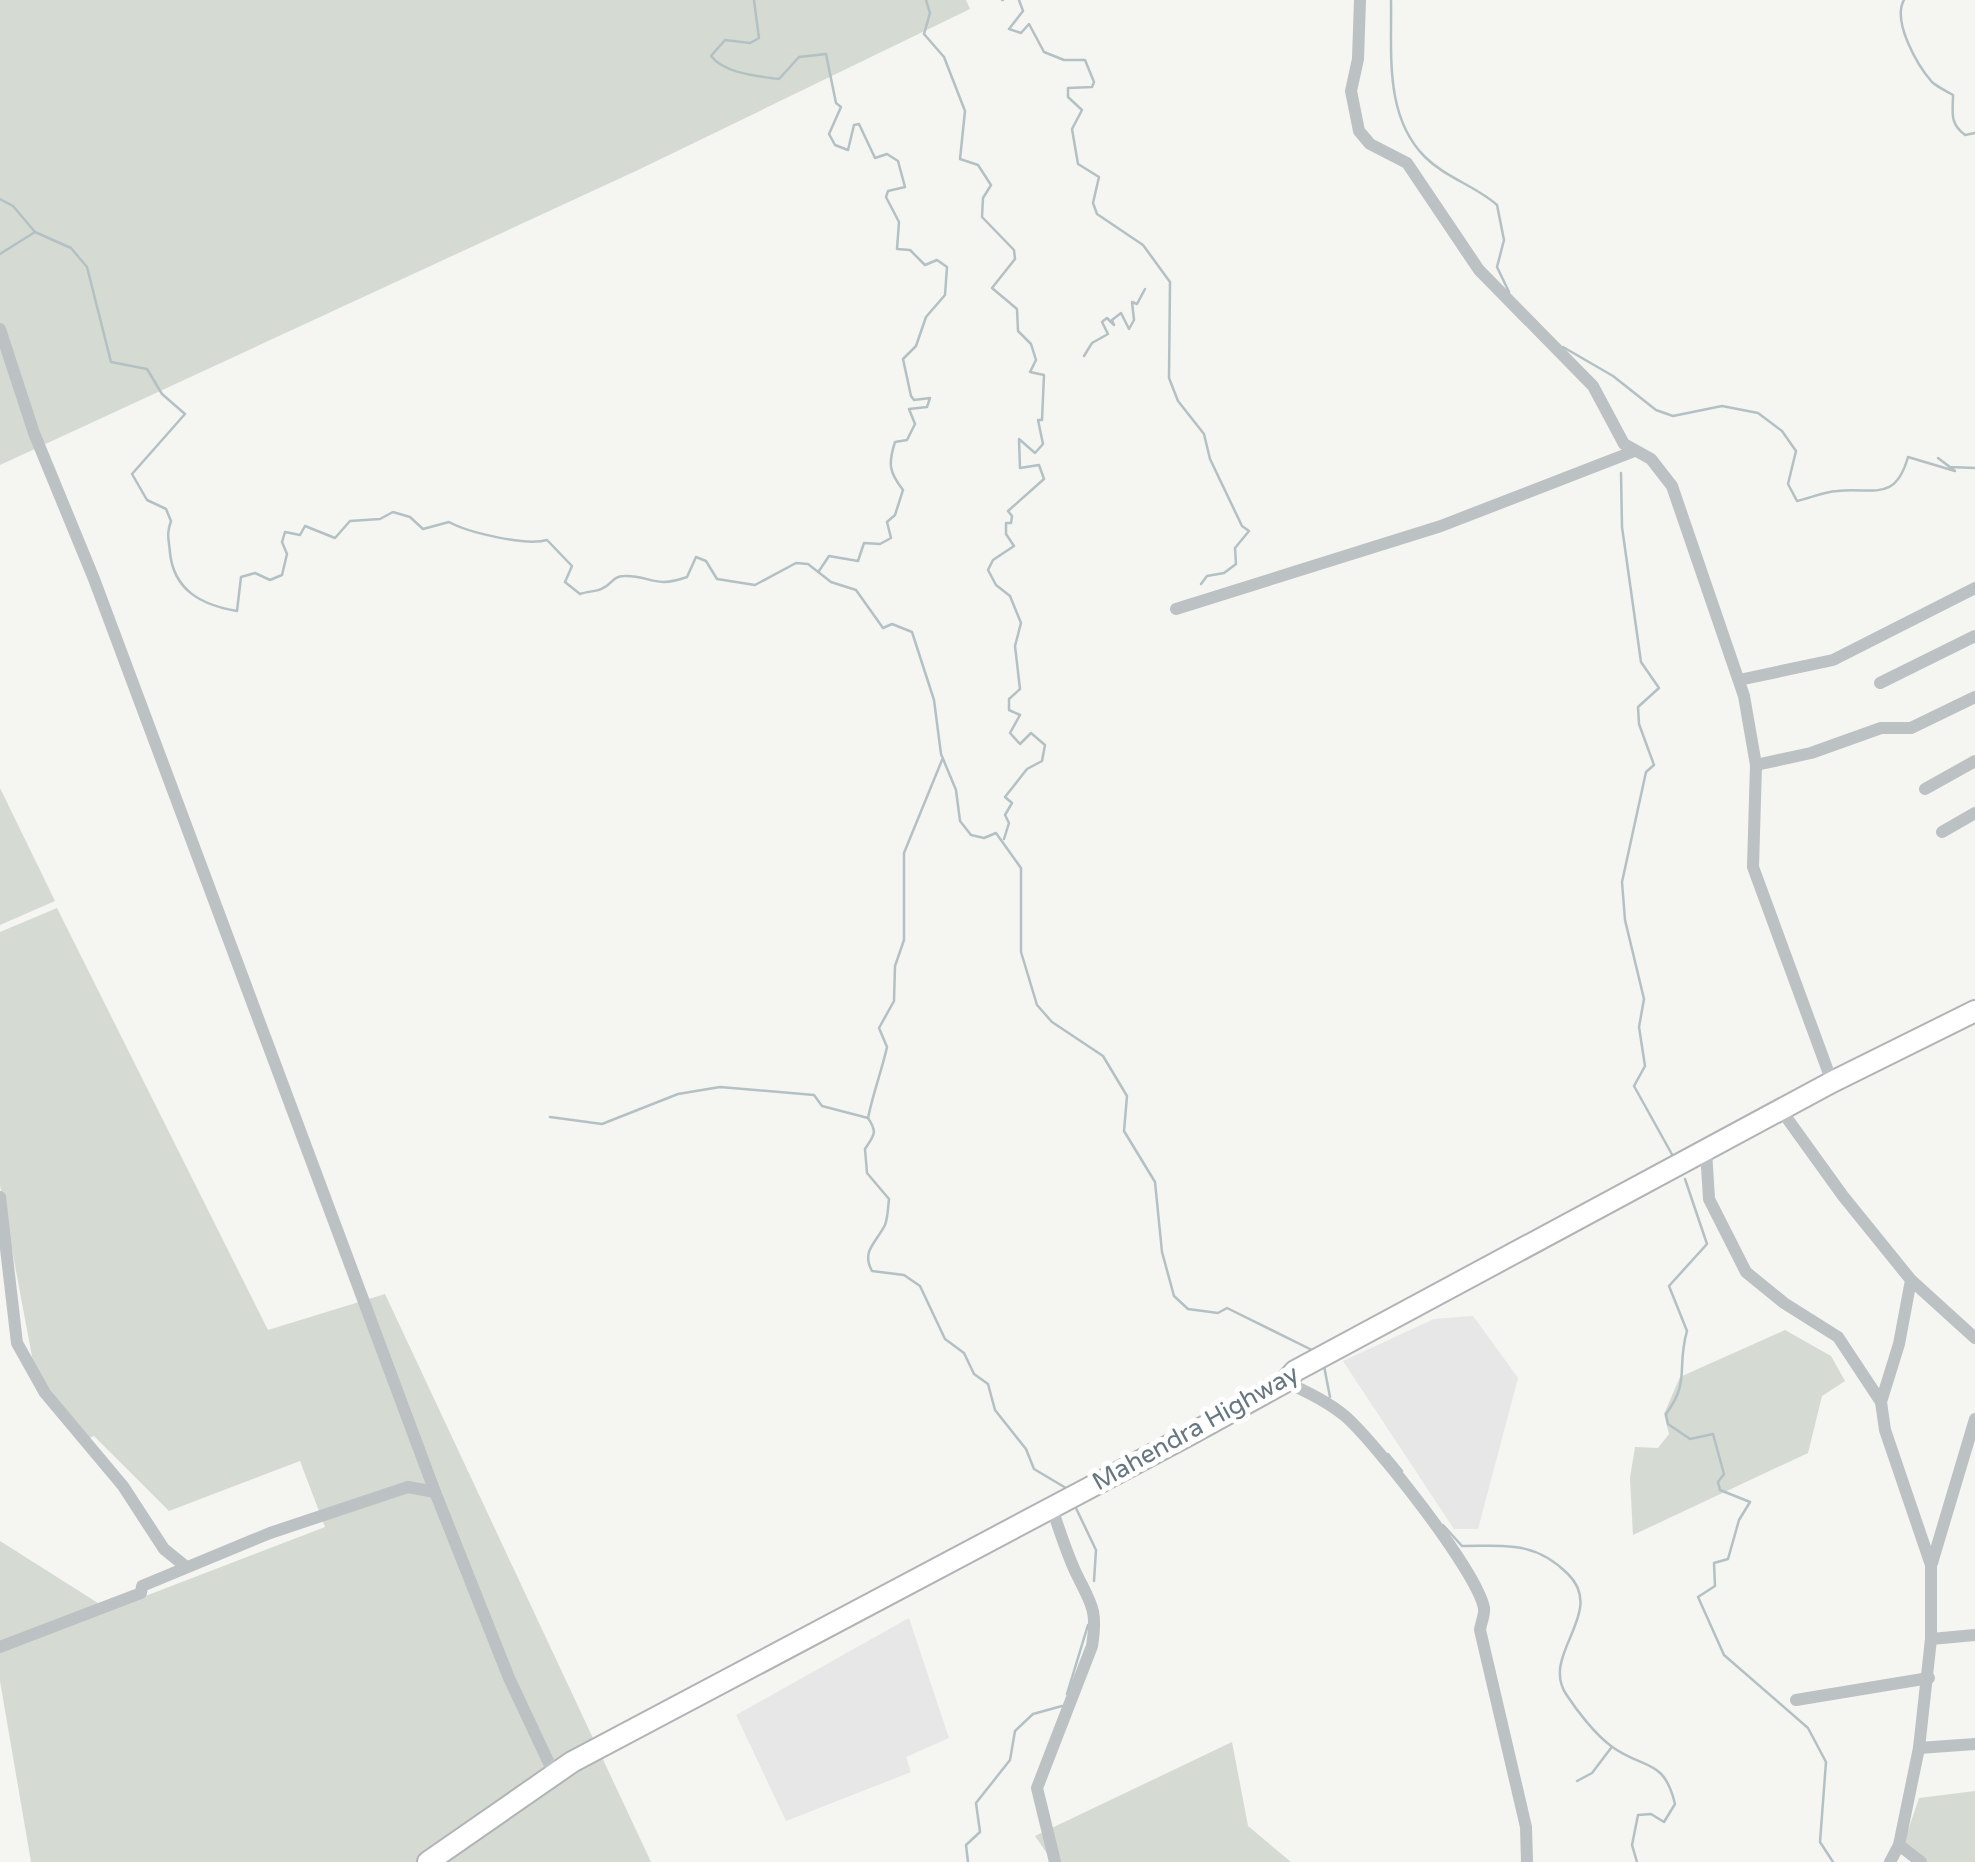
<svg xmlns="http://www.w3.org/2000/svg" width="1975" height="1862" viewBox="0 0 1975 1862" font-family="'Varela Round',sans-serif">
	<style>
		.built { fill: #e6e7e6 }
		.green { fill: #d5dad2 }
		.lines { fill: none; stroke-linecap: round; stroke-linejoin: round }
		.stream { stroke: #b4c1c4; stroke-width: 2.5 }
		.highway-casing { stroke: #b0b4b7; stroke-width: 24 }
		.minor { stroke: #bcc1c4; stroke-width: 12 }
		.highway { stroke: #fff; stroke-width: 20 }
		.labels { text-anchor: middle; stroke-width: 10; stroke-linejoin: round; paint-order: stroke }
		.street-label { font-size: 25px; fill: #667781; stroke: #fff }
	</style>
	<rect width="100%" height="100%" fill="#f5f5f2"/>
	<g class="built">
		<polygon points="1473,1316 1518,1378 1478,1529 1454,1529 1343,1361 1434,1319"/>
		<polygon points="909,1618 949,1738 906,1757 911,1772 786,1821 736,1715"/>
	</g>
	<g class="green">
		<polygon points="0,0 966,0 970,9 638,170 0,465"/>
		<polygon points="0,788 55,901 0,925"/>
		<polygon points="57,908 268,1330 385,1294 651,1862 31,1862 0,1681 0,1541 109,1610 325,1527 300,1461 169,1511 94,1436 86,1439 36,1378 0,1185 0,932"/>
		<polygon points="1785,1330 1831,1356 1845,1381 1822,1396 1808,1453 1633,1535 1630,1478 1635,1447 1658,1448 1669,1434 1664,1414 1680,1377"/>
		<polygon points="1232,1742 1248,1826 1291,1862 1053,1862 1035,1836"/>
		<polygon points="1975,1791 1975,1862 1925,1862 1903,1845 1919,1798"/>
	</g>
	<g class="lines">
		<g class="stream">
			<path d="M754 0 759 38 750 43 725 40 711 56C725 74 758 76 779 79L799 57 826 54 836 103 841 107 829 134 835 145 848 150 854 125 859 124 875 158 887 154 898 161 905 187 888 191 886 197 899 222 897 249 910 250 925 265 937 260 947 267 945 295 926 317 916 346 903 359 911 396 914 400 930 398 927 407 909 409 915 424 907 440 895 442C888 464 889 472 903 490L895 515 887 522 891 538 880 544 864 543 858 561 829 556 819 571"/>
			<polyline points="926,0 930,13 924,34 944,57 965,111 960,159 978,165 991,185 983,198 982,217 1014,250 1015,259 992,288 1017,309 1018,331 1031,344 1036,360 1030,372 1044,375 1042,420 1038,420 1043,444 1035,453 1019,439 1020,468 1039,465 1044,479 1008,511 1012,516 1011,523 1006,523 1006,534 1014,546 993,560 988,570 996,585 1010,596 1021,623 1015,646 1020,689 1009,699 1009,710 1020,715 1010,733 1020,744 1031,733 1045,745 1042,761 1027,769 1005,797 1012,803 1005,815 1009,823 1004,839"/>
			<polyline points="1002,0 1003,0"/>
			<polyline points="1019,0 1023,11 1009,29 1021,33 1029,24 1044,52 1064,60 1085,60 1094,82 1092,87 1068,88 1068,97 1082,110 1072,129 1078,164 1099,177 1093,203 1097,214 1143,245 1170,282 1169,378 1178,401 1204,434 1210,459 1242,526 1249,531 1235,548 1236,564 1224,573 1207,576 1201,584"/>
			<path d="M1391 0C1392 53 1384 116 1425 157 1446 178 1476 186 1497 205L1504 240 1497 267 1509 292"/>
			<path d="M1904 0C1892 21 1917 65 1932 82 1937 87 1947 91 1953 95 1953 112 1949 123 1965 135L1975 133"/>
			<path d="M0 199 13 206 35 232 71 248 87 267 111 362 147 369 162 394 185 414 132 474 147 500 166 509 171 521C166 535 169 539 170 553 174 590 201 605 237 611L241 577 255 573 270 580 282 575 287 554 282 542 285 532 300 535 305 526 335 538 350 521 380 519 393 512 410 517 423 529 449 522C469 533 526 546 547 540L572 566 565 582 580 594C588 591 597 592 603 588 612 584 613 576 624 576 650 575 654 589 687 577L696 557 706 561 717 579 755 585 796 563 808 564 831 582 856 590 883 628 892 624 912 632 934 700 941 754 956 790 960 821 971 835 984 838 996 833 1021 868V952L1037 1005 1052 1022 1103 1056 1127 1096 1124 1131 1155 1182 1162 1252 1174 1296 1188 1309 1218 1313 1227 1308 1314 1351"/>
			<polyline points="0,254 35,232"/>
			<polyline points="1103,321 1107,318 1114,325 1112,320 1121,313 1129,329 1134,320 1132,302 1137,304 1145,289"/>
			<path d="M1563 347 1613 376 1656 410 1673 416 1722 406 1758 413 1782 431 1796 451 1788 484 1797 501C1810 498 1824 492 1837 491 1873 487 1895 503 1908 457L1955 471 1938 458 1950 467 1975 468"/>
			<polyline points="1084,356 1092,343 1108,334 1102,322"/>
			<polyline points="1621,473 1622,527 1641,662 1659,688 1638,707 1639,724 1654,765 1646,772 1622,882 1625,920 1644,999 1639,1027 1645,1066 1634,1086 1674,1158"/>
			<path d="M550 1117 602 1124 678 1094 720 1087 814 1095 822 1106 868 1118C878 1133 874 1135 865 1149L867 1173 889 1199C888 1207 888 1217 885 1225 876 1243 861 1251 872 1271L904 1275 920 1286 945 1339 964 1353 974 1374 988 1384 995 1410 1026 1449 1034 1469 1066 1488"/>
			<path d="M868 1118C873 1093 882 1070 887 1047L879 1028 894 1001 895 966 904 940V853L942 760"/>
			<path d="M1685 1179 1707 1244 1669 1286 1687 1331C1676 1369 1691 1380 1666 1414L1668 1424 1690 1439 1713 1434 1724 1474 1718 1482 1720 1490 1750 1502 1739 1520 1728 1559 1714 1563 1715 1586 1698 1597 1724 1655 1808 1728 1826 1762 1820 1842 1833 1862"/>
			<polyline points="1324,1366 1330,1397"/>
			<polyline points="1388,1454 1402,1471"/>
			<polyline points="1074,1504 1096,1550 1094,1581"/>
			<path d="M1443 1525 1462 1546C1506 1546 1535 1541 1568 1574 1607 1613 1540 1654 1566 1694 1577 1711 1595 1734 1611 1746 1643 1770 1664 1757 1675 1804L1664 1822 1651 1814 1638 1815 1632 1845 1637 1862"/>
			<polyline points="1067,1694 1088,1625"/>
			<polyline points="1577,1781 1592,1773 1611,1748"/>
			<polyline points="968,1862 966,1845 980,1832 976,1803 1010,1760 1015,1731 1033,1714 1062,1706"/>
		</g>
		<g class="highway-casing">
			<polyline id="highway" points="428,1862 572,1762 1189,1435 1285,1382 1295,1371 1832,1082 1975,1011"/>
		</g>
		<g class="minor">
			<polyline points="1360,0 1358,59 1351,91 1359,131 1370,144 1407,163 1479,270 1593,386 1624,444 1651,459 1672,486 1744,696 1756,765 1753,867 1832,1082"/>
			<polyline points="0,329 34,433 94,579 435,1492"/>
			<polyline points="1176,609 1441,526 1632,452"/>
			<polyline points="1739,680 1833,660 1975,588"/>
			<polyline points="1880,683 1975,636"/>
			<polyline points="1756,765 1811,753 1881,728 1911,728 1975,697"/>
			<polyline points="1925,789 1975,761"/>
			<polyline points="1942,832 1975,813"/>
			<polyline points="1781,1110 1843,1196 1911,1280 1899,1344 1881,1402 1885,1430 1931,1565 1931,1639 1919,1748 1899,1845 1890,1862"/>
			<polyline points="1706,1150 1709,1199 1746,1272 1784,1303 1838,1337 1881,1402"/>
			<polyline points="0,1197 17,1343 45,1393 123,1486 164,1549 185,1566"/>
			<polyline points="1911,1280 1975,1338"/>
			<path d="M1285 1382C1306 1391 1327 1401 1345 1416 1375 1442 1477 1571 1484 1608 1485 1615 1481 1622 1480 1630L1526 1827 1527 1862"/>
			<path d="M1051 1506C1059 1528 1066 1552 1076 1573 1091 1604 1098 1609 1092 1646L1037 1788 1055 1862"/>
			<polyline points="1932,1563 1975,1419"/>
			<polyline points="1931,1639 1975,1635"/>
			<polyline points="0,1647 141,1593 142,1586 270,1533 408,1487 435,1492 509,1678 554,1774"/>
			<polyline points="1796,1700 1929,1678"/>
			<polyline points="1919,1748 1975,1744"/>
			<polyline points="1899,1845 1921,1862"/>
		</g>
		<use href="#highway" class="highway"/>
	</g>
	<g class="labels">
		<g class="street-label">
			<text transform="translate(1195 1427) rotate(-29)" y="9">Mahendra Highway</text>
		</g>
	</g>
</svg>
